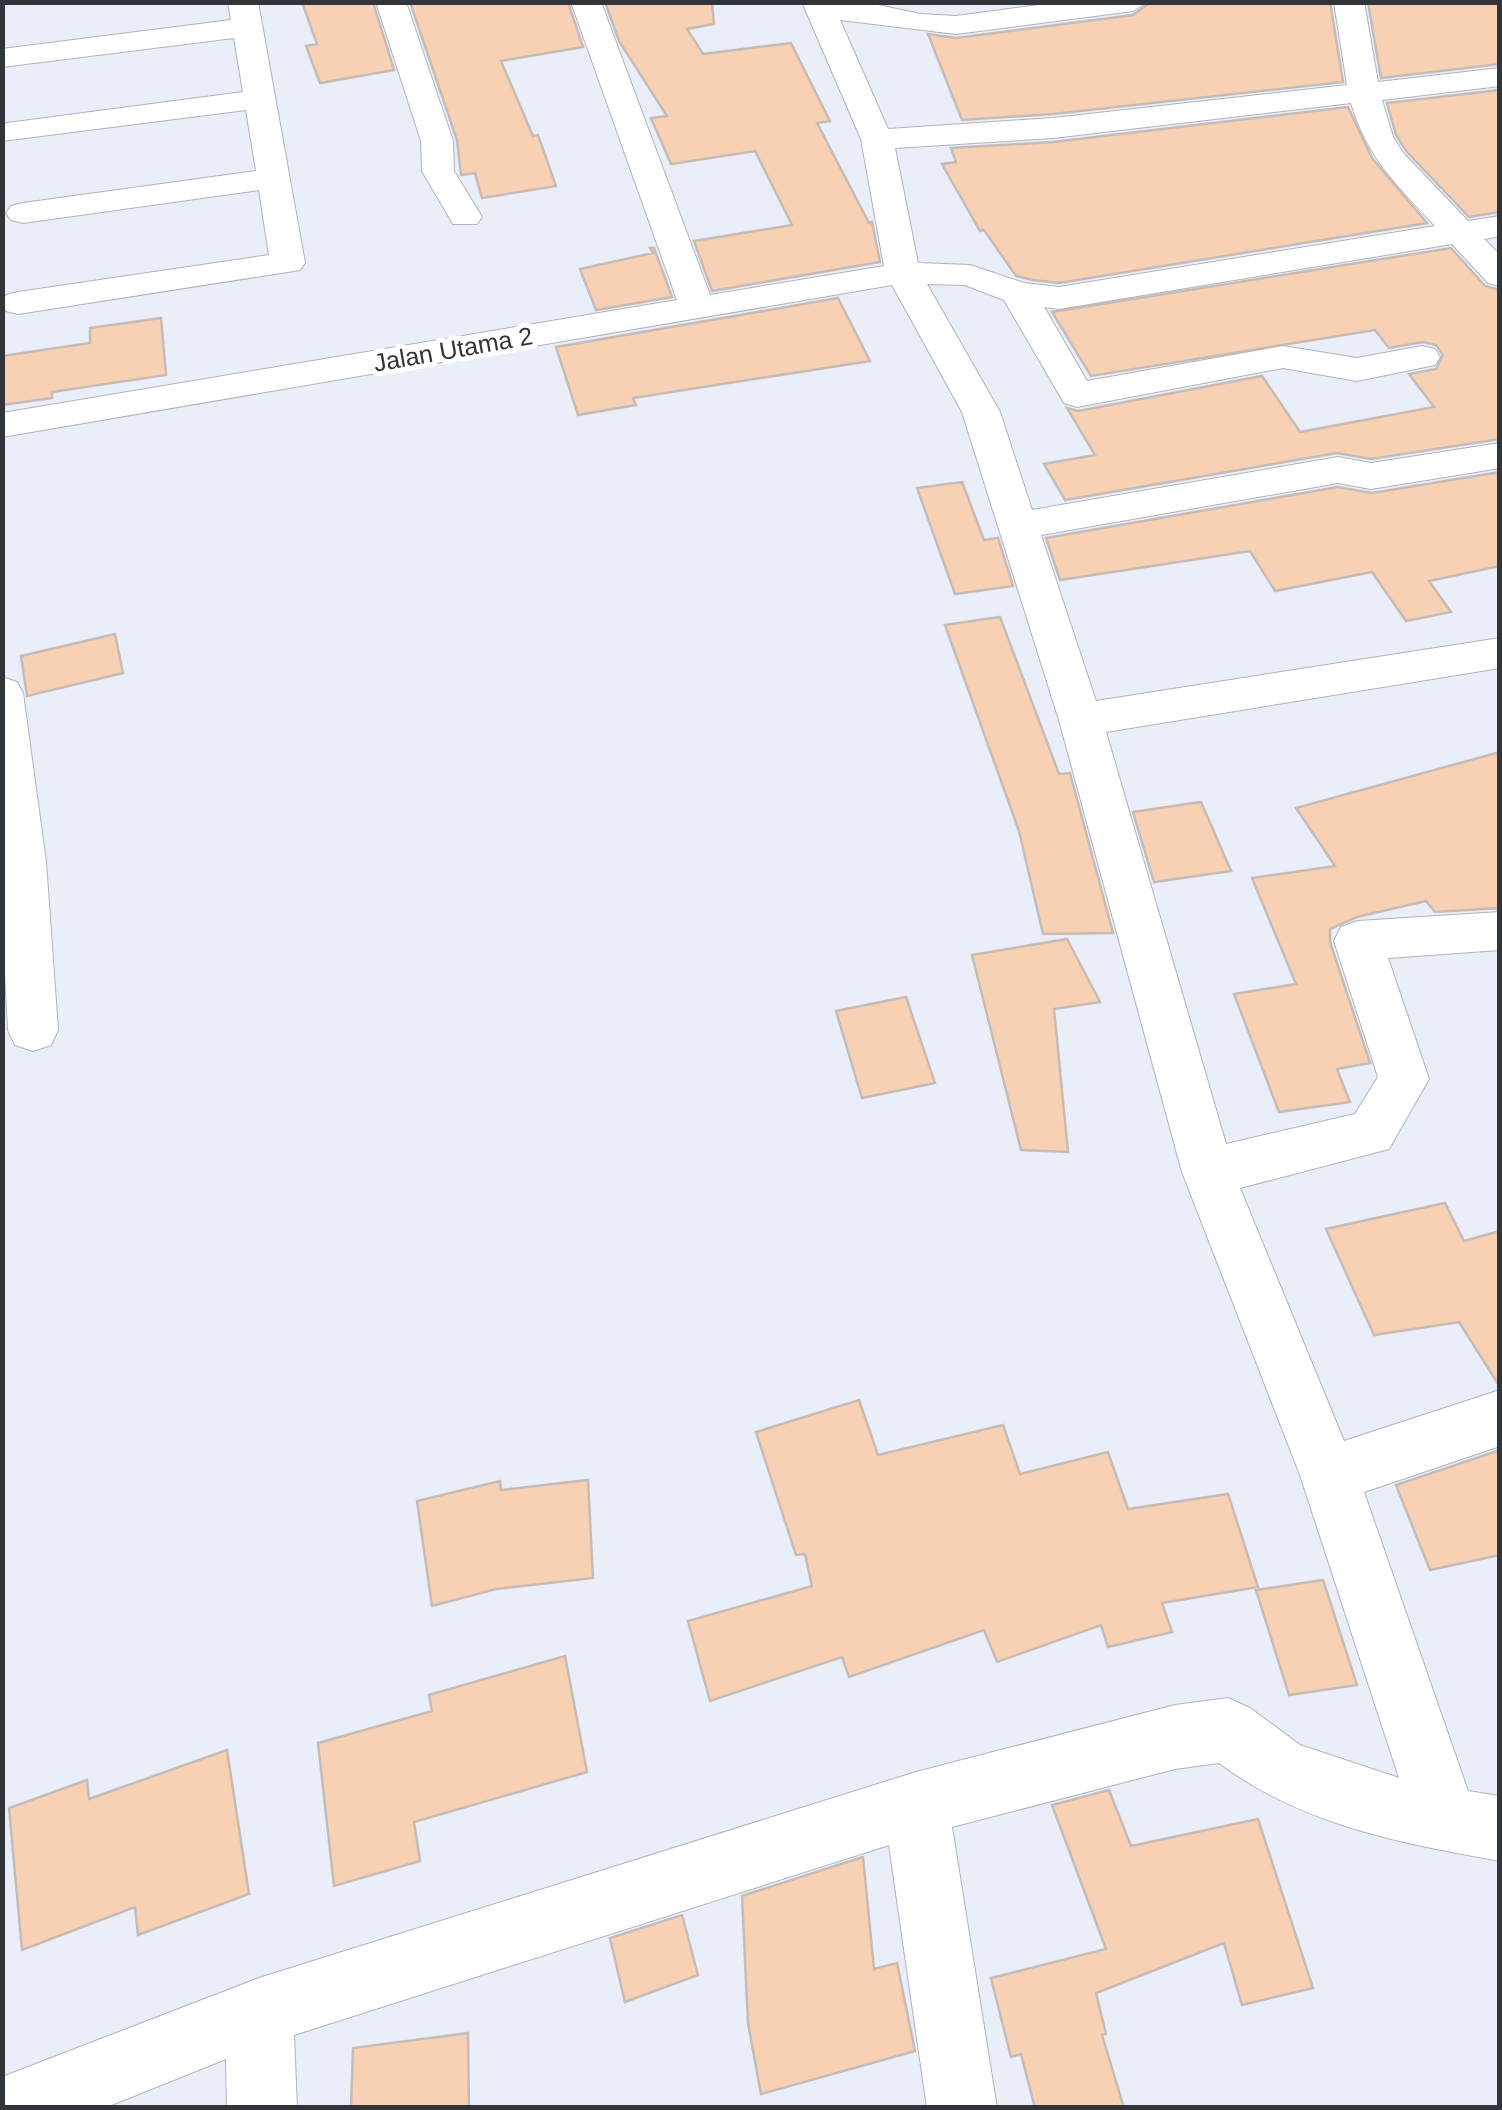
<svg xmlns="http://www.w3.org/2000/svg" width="1502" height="2110" viewBox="0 0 1502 2110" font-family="Arial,sans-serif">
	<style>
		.building { fill: #f8d1b5; stroke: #c7bcb5; stroke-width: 2.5 }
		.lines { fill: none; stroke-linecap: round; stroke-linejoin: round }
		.street-casing { stroke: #aeb3be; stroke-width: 2 }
		.street { fill: #fff; fill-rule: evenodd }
		.labels { text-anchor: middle; stroke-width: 10; stroke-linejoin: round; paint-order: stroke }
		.far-street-label { font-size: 25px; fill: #313438; stroke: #fff }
	</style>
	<rect width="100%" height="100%" fill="#e9eef9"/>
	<g class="building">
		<polygon points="302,2 373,2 394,70 320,83 306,46 317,44"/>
		<polygon points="410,2 568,2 583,47 501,61 533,136 538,135 556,186 482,198 475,173 461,175 457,140"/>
		<polygon points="605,2 712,2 714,24 687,29 703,54 791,43 830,121 817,123 869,223 872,222 880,262 712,291 694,241 792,225 755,151 671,164 651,118 667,116 619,41"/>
		<polygon points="1151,2 1330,2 1343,82 1053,114 962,120 928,34 956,38 1133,15"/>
		<polygon points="1368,2 1500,2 1500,64 1381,78"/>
		<polygon points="1500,90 1500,212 1469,217 1407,152 1396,135 1387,103"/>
		<polygon points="1348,107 1372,158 1427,223 1059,283 1033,280 1016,276 984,230 980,231 942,164 956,162 951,148 1053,142"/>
		<polygon points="650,248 654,248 672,297 596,310 580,269 653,253"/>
		<polygon points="1451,248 1485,286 1500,290 1500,439 1371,459 1337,453 1065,500 1044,464 1095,455 1067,408 1078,411 1262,376 1300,432 1434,407 1409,374 1436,369 1443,355 1436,345 1423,342 1389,348 1375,330 1091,376 1052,312"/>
		<polygon points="838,298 870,361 633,398 636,405 578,415 556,347"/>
		<polygon points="161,318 166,375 52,392 52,398 2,405 2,356 90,343 90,328"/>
		<polygon points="1500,472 1500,566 1429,581 1451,612 1406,621 1372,572 1275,591 1250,551 1060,580 1046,538 1338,487 1372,493"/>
		<polygon points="962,482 984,540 998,538 1013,586 955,594 917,488"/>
		<polygon points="1000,617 1059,774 1070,773 1113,933 1043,934 1019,831 945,625"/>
		<polygon points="115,634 123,673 27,696 21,656"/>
		<polygon points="1500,752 1500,908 1435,912 1426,901 1357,917 1330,929 1330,942 1370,1063 1337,1069 1350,1102 1279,1112 1234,994 1296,984 1252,878 1335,866 1296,808"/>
		<polygon points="1201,802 1231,871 1154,882 1133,812"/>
		<polygon points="1067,939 1100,1002 1054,1009 1068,1152 1021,1150 972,955"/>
		<polygon points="906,997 935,1083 862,1098 836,1011"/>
		<polygon points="1445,1203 1464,1241 1500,1231 1500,1387 1459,1322 1374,1335 1326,1229"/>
		<polygon points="859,1400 878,1455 1003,1425 1020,1474 1108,1452 1128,1509 1228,1494 1258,1587 1162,1603 1172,1632 1108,1647 1101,1625 997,1662 984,1630 849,1677 842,1657 710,1701 688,1621 812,1586 805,1554 796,1555 756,1432"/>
		<polygon points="1500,1450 1500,1555 1430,1570 1396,1485"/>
		<polygon points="588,1480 593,1578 496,1589 432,1606 417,1501 500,1481 501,1490"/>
		<polygon points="1323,1580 1357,1685 1289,1695 1256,1590"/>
		<polygon points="565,1656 587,1772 414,1822 420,1861 334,1886 318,1743 432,1711 429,1695"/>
		<polygon points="227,1750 249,1894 138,1935 135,1907 22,1950 9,1808 87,1780 89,1799"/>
		<polygon points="1109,1790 1131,1846 1258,1819 1313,1988 1242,2005 1224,1943 1096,1993 1106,2034 1102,2035 1124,2108 1035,2108 1021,2054 1011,2057 991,1978 1106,1949 1052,1805"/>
		<polygon points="863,1857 874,1969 897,1963 915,2051 761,2094 748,2023 742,1896"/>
		<polygon points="682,1915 698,1975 625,2002 610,1938"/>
		<polygon points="468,2033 469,2108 351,2108 353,2048"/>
	</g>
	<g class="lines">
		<g class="street-casing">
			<g id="street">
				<polygon points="228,2 258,2 305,263 300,270 18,314 6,311 2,300 6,295 18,292 269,255 259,190 23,223 11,220 6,213 11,206 23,203 256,171 246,110 2,141 2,125 7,123 243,92 234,38 2,67 2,49 231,20"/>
				<polygon points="376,2 406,2 453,141 454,171 482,217 477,224 453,224 422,171 421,141"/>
				<path d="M571 2H601L710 295 884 266 861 139 802 2 869 3 920 14 956 16 1061 2H1147L1133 11 956 34 840 20 888 129 1053 118 1347 85 1334 2H1364L1378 82 1500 68V86L1382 100 1393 137 1404 154 1468 221 1500 216V236L1484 239 1500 255V286L1488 283 1452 244 1059 309 1044 307 1087 381 1283 346 1357 358 1422 346 1435 349 1440 357 1435 365 1357 381 1283 368 1077 407 1064 403 1004 300 965 285 927 284 1000 412 1032 510 1338 457 1371 463 1500 443V468L1371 489 1338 483 1041 535 1096 701 1500 638V668L1106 732 1226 1144 1355 1114 1378 1077 1334 941 1341 927 1358 921 1500 912V950L1388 958 1429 1079 1389 1149 1240 1188 1344 1441 1500 1390V1446L1364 1492 1468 1791 1500 1796V1861C1400 1843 1302 1825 1219 1763L1175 1769 952 1827 997 2108H927L889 1845 294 2035 297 2108H227L226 2059 104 2108H2V2077L259 1978 916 1772 1175 1705 1228 1698 1250 1708 1300 1745 1399 1778 1300 1475 1182 1172 1059 720 962 412 892 285 2 437V413L677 300ZM1351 103C1367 158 1398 186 1435 226L1059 287 1024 283 970 265 918 263 895 148 1053 138Z"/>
				<polygon points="2,677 17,682 23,693 46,862 58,1030 51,1045 33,1051 15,1045 8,1030 2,915"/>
			</g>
		</g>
		<use href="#street" class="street"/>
	</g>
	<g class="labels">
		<g class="far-street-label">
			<text transform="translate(453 349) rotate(-10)" y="9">Jalan Utama 2</text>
		</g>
	</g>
	<rect width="1502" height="2110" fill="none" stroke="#313438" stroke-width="10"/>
</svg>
